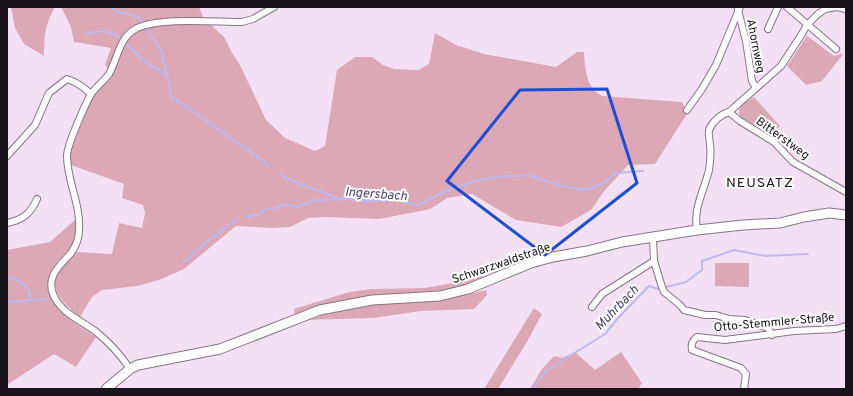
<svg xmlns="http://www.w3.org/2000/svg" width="853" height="396" viewBox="0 0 853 396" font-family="Overpass,sans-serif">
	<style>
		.green { fill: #dda8b6 }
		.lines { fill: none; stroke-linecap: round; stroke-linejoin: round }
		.stream { stroke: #bdb9f0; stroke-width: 2 }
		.minor-casing { stroke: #867486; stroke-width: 8 }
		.secondary-casing { stroke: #867486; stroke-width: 11 }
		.minor { stroke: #fff; stroke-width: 6 }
		.secondary { stroke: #fff; stroke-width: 9 }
		.marked { fill: none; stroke: #1d4ed8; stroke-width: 3; stroke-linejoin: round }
		.labels { text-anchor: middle; stroke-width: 4; stroke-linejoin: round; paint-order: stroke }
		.street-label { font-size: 12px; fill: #19131a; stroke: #fff }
		.water-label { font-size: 13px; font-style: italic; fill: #4c4284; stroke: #fff }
		.quarter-label { font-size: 14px; letter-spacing: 1px; fill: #19131a; stroke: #fff }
	</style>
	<rect width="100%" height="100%" fill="#f4e0f5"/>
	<g class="green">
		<path d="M11 7H55C45 24 44 36 44 56L24 44 15 28Z"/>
		<polygon points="61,7 199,7 204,19 170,18 147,23 135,27 109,70 105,65 111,48 74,42 71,27"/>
		<path d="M173 25H211L224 37 232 53 240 65 266 120 285 138 315 151 325 146 337 70 355 57H372L383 65 394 69 418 70 429 64 435 33 456 45 484 54 556 67 577 52H584C585 69 586 88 602 96L682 102 687 114 655 164 628 165 605 190 591 210 561 227 516 220 472 194 447 198 432 208 426 210 379 219 324 217 308 218 290 227 272 228 236 226 184 269 159 280 137 286 102 290 92 297 80 317C68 307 47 291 58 273 63 265 71 259 77 252L112 254 119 223 142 228 145 213 143 205 122 198 124 184 71 165V150L91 100 112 75 124 44 130 36 139 30 151 26Z"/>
		<polygon points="807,36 834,56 844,53 822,81 806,85 787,66"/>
		<path d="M754 97 780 126 769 137 763 132 764 130 741 117C734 108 747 102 754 97Z"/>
		<path d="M76 219C75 231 76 243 68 252 65 255 60 258 57 262 30 298 71 320 96 337L76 367 54 354 7 385V250L50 242Z"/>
		<polygon points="715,263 749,263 749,287 715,286"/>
		<path d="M483 276 484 280C459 290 433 291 407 295 369 300 332 308 295 315L294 309 349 292 372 289 424 288 466 281Z"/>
		<polygon points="486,290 487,295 474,309 421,311 373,318 305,320 328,313 377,304 446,299"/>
		<polygon points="534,308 542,314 528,340 498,389 484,389"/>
		<polygon points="575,352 595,370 621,352 642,383 638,389 530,389 542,369 554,356 562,358"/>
	</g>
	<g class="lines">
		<g class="stream">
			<polyline points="110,7 120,12 138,17 153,37 162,52 171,96 269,165"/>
			<path d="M87 33C120 27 118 39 140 57 148 64 157 69 166 74"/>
			<polyline points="280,175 300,184 338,198"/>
			<path d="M246 217 262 214 264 209 277 208 286 204 297 207 312 201 340 199 369 201 396 200 418 205C447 190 476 177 510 176 517 176 525 175 532 176 536 177 541 180 546 181 576 190 592 197 616 173L643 171"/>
			<polyline points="184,262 205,243 238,218"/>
			<path d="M7 278C23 279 27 286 32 300"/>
			<polyline points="7,302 47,299"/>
			<polyline points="532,389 547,370 605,334 618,318 649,286 658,289 686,282 702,270 702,261 734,250 765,256 808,254"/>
		</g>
		<g class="minor-casing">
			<g id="minor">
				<polyline points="787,7 836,49"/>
				<polyline points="738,10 746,41 752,81 756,88"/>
				<polyline points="768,29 778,7"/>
				<polyline points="687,110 702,89 716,65 740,7"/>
				<polyline points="729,112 740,121 774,142 793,162 846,192"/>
				<path d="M7 156 35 125 49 93 67 79C77 82 83 87 91 94"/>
				<path d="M7 223C23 220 31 213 37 199"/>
				<path d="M697 230C693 208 704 191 709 170 710 163 711 152 710 145 710 140 708 135 709 130 712 122 721 114 729 112L781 66 800 37 807 25 818 14 825 9 837 7 846 9"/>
				<polyline points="653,238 654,261 661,284 664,292 680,305 684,310 705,315 716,315 729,319 745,320 768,328 772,335"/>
				<polyline points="592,307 602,294 654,261"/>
				<path d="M130 369C120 354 109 342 95 331 80 320 60 312 53 294 46 275 61 265 71 253 76 246 79 238 79 230 81 205 67 181 67 156 67 145 85 105 91 94 96 87 104 81 109 74 118 58 119 37 137 28 161 17 214 22 242 22L253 19 274 7"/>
				<path d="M744 389 746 374 741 368 692 350C691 344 692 341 697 337L725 340 794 331 836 329 846 326"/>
			</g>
		</g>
		<g class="secondary-casing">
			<polyline id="secondary" points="106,389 130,369 138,365 220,349 320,310 372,300 440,296 468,289 531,263 553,257 587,251 622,242 697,230 743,225 780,223 804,217 829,213 846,215"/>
		</g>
		<use href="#minor" class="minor"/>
		<use href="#secondary" class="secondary"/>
	</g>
	<path class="marked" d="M607 89 637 183 545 255 447 181 520 90Z"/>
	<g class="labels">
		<g class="street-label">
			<text transform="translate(756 46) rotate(79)" y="4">Ahornweg</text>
			<text transform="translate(783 138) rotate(36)" y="4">Bitterstweg</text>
			<text transform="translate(501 263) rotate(-19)" y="4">Schwarzwaldstraße</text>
			<text transform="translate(774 322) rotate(-5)" y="4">Otto-Stemmler-Straße</text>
		</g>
		<g class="water-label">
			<text transform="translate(376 193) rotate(4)" y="5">Ingersbach</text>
			<text transform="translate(616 307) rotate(-46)" y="5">Muhrbach</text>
		</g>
		<g class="quarter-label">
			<text x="760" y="187">NEUSATZ</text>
		</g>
	</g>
	<rect width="853" height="396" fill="none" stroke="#19131a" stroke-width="16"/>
</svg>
